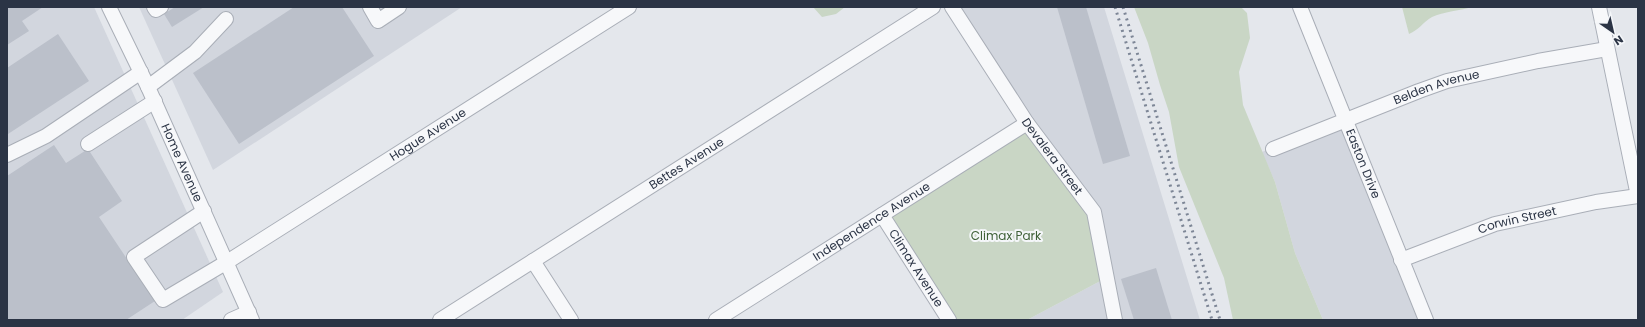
<svg xmlns="http://www.w3.org/2000/svg" width="1645" height="327" viewBox="0 0 1645 327" font-family="Poppins,sans-serif">
	<style>
		.built { fill: #d2d6de }
		.green { fill: #c9d6c5 }
		.building { fill: #bbc0ca }
		.lines { fill: none; stroke-linecap: round; stroke-linejoin: round }
		.minor-casing { stroke: #a9aeb7; stroke-width: 16 }
		.minor { stroke: #f7f8fa; stroke-width: 14 }
		.rail { stroke: #7d8696; stroke-width: 3; stroke-dasharray: 2 4; stroke-linecap: butt }
		.labels { text-anchor: middle; stroke-width: 4; stroke-linejoin: round; paint-order: stroke }
		.street-label { font-size: 12px; fill: #2b3445; stroke: #f4f6f9 }
		.park-label { font-size: 12px; fill: #3f6138; stroke: #f4f6f9 }
	</style>
	<rect width="100%" height="100%" fill="#e4e7ec"/>
	<g class="built">
		<polygon points="7,7 94,7 223,292 182,320 7,320"/>
		<polygon points="139,7 462,7 213,170"/>
		<polygon points="952,7 1104,7 1200,320 1027,320 1106,278 1094,212"/>
		<polygon points="1344,120 1426,320 1323,320 1295,253 1275,182 1262,152"/>
	</g>
	<g class="green">
		<polygon points="813,7 845,7 836,14 822,17"/>
		<polygon points="1134,7 1241,7 1247,13 1250,38 1239,72 1243,105 1275,182 1295,253 1323,320 1233,320 1224,278 1179,167 1169,112 1160,85 1148,43"/>
		<path d="M1402 7H1473C1461 10 1443 12 1432 17 1423 22 1419 30 1409 34Z"/>
		<polygon points="1027,123 1094,212 1106,278 1027,320 949,320 882,215"/>
	</g>
	<g class="building">
		<polygon points="7,7 43,7 22,21 29,31 7,45"/>
		<polygon points="175,7 204,7 172,27 164,14"/>
		<polygon points="294,7 342,7 374,56 239,144 193,73"/>
		<polygon points="1057,7 1086,7 1130,156 1103,164"/>
		<polygon points="58,34 89,81 8,134 7,132 7,68"/>
		<polygon points="54,145 66,163 88,149 122,201 99,217 155,301 126,320 7,320 7,176"/>
		<polygon points="1156,268 1172,320 1134,320 1121,279"/>
	</g>
	<g class="lines">
		<g class="minor-casing">
			<g id="minor">
				<path id="s1" d="M109 7 148 87 252 320"/>
				<polyline points="154,7 156,10 161,7"/>
				<polyline points="370,7 378,21 399,7"/>
				<path id="s2" d="M952 7 1027 123 1094 212 1115 320"/>
				<path id="s3" d="M1300 7 1426 320"/>
				<polyline points="1599,7 1638,196"/>
				<polyline points="148,87 195,52 226,19"/>
				<polyline points="88,144 155,101"/>
				<path id="s4" d="M1273 149 1419 91 1447 81 1538 61 1607 49"/>
				<polyline points="7,155 46,136 141,72"/>
				<path id="s5" d="M204 211 134 257 163 300 227 262 629 7"/>
				<path id="s6" d="M882 215 949 320"/>
				<path id="s7" d="M1401 260 1495 224 1596 202 1638 196"/>
				<polyline points="533,261 571,320"/>
				<polyline points="231,320 249,312"/>
				<path id="s8" d="M440 320 933 7"/>
				<path id="s9" d="M716 320 1027 123"/>
			</g>
		</g>
		<use href="#minor" class="minor"/>
		<g class="rail">
			<polyline points="1115,7 1212,320"/>
			<polyline points="1123,7 1220,320"/>
		</g>
	</g>
	<g class="labels">
		<g class="street-label">
			<text dy="4" stroke="none"><textPath href="#s4" startOffset="175">Belden Avenue</textPath></text>
			<text dy="4" stroke="none"><textPath href="#s5" startOffset="448">Hogue Avenue</textPath></text>
			<text dy="4" stroke="none"><textPath href="#s2" startOffset="180">Devalera Street</textPath></text>
			<text dy="4" stroke="none"><textPath href="#s1" startOffset="172">Home Avenue</textPath></text>
			<text dy="4" stroke="none"><textPath href="#s8" startOffset="292">Bettes Avenue</textPath></text>
			<text dy="4" stroke="none"><textPath href="#s3" startOffset="169">Easton Drive</textPath></text>
			<text dy="4" stroke="none"><textPath href="#s7" startOffset="123">Corwin Street</textPath></text>
			<text dy="4" stroke="none"><textPath href="#s9" startOffset="184">Independence Avenue</textPath></text>
			<text dy="4" stroke="none"><textPath href="#s6" startOffset="63">Climax Avenue</textPath></text>
		</g>
		<g class="park-label">
			<text x="1006" y="240">Climax Park</text>
		</g>
	</g>
	<rect width="1645" height="327" fill="none" stroke="#2b3445" stroke-width="16"/>
	<g transform="translate(1613 32) rotate(146)" stroke="#f4f6f9" stroke-width="3" paint-order="stroke">
	<path d="M0-3L7 15L0 10L-7 15Z" fill="#2b3445"/>
	<text y="-6" font-size="11" font-weight="bold" text-anchor="middle" fill="#2b3445">N</text>
	</g>
</svg>
